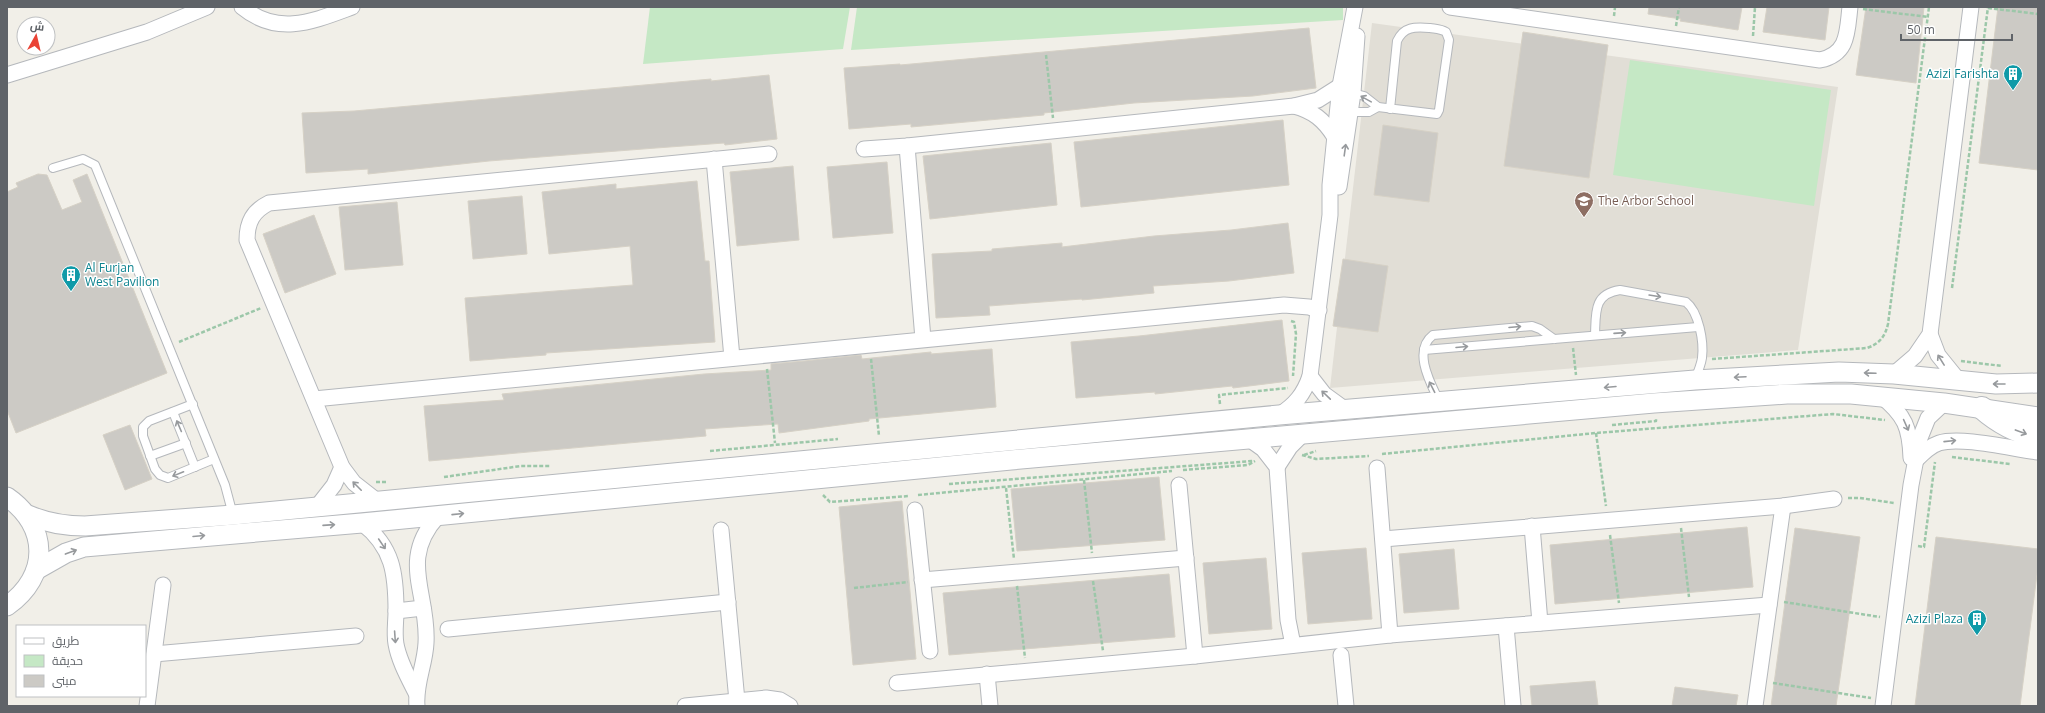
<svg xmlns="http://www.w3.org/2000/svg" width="2045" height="713" viewBox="0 0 2045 713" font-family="'Open Sans',Cairo,sans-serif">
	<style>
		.education { fill: #e1ded6 }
		.green { fill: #c5e8c5 }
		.building { fill: #cccac5; stroke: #d6d1c6 }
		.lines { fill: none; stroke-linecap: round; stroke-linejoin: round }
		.service-casing { stroke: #b5b8bc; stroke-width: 10 }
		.minor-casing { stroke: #b5b8bc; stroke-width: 17 }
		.tertiary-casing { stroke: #b5b8bc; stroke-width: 21 }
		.secondary-casing { stroke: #b6babf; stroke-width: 24 }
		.path { stroke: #9cc7a9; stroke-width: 2.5; stroke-dasharray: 4 2; stroke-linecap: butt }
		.service { stroke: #fff; stroke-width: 8 }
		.minor { stroke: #fff; stroke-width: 15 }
		.tertiary { stroke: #fff; stroke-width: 19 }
		.secondary { stroke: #fff; stroke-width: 22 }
		.oneway { stroke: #979a9d }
		.labels { text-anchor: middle; stroke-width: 3; stroke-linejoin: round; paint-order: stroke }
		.culture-label { font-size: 12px; fill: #0d838f; stroke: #fff; text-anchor: end }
		.education-label { font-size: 12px; fill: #785e54; stroke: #fff; text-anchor: start }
	</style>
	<rect width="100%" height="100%" fill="#f1efe8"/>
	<polygon class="education" points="1372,23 1838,87 1798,350 1330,388"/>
	<g class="green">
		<polygon points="650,7 850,7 843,49 643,64"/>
		<polygon points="857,7 1343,7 1343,20 851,50"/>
		<polygon points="1630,60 1831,90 1814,206 1613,175"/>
	</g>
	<g class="building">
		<polygon points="1649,7 1742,7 1738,30 1680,21 1681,19 1648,14"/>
		<polygon points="1767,7 1829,7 1825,40 1763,32"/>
		<polygon points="1866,7 1924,7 1916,83 1856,75"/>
		<polygon points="1998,7 2038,7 2038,170 1979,163"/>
		<polygon points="1309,28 1316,88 1253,96 1134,103 1044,113 1044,115 911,127 911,124 849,129 844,68 900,64 900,65"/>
		<polygon points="1523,32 1608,45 1589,178 1504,166"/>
		<polygon points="769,75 777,139 725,145 724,143 656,148 489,161 368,174 368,169 306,173 302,113 354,111 711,79 711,81"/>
		<polygon points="1283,120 1289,185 1081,207 1074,142"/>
		<polygon points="1383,125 1438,133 1429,202 1374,195"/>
		<polygon points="1051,143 1057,205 930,219 923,156"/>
		<polygon points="887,162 893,233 833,238 827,167"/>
		<polygon points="793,166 799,240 737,246 730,172"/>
		<polygon points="38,174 47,175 62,210 82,202 73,180 87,174 167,373 16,433 7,410 7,192 18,187 16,183"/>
		<polygon points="697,181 705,261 709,261 715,342 546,353 546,355 470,361 465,298 633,285 630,246 549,254 542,192 616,184 616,189"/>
		<polygon points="522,196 527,254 473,259 468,201"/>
		<polygon points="397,202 403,265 345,270 339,207"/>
		<polygon points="314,215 336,274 285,293 263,234"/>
		<polygon points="1288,223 1294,273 1229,281 1153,286 1154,293 1082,300 1082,299 989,306 990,315 936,318 932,254 992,251 992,249 1062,243 1062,247 1154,236 1231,230"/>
		<polygon points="1343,259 1388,266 1378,332 1333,326"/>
		<polygon points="1282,320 1289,381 1233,388 1232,386 1155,394 1155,392 1076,398 1071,342 1139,336"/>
		<polygon points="992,349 996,407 869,419 869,421 779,433 778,424 705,429 706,436 429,461 424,406 504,400 502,394 704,374 771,370 771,364 804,361 861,355 862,359 931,352 931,354"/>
		<polygon points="130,425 152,479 125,490 103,435"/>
		<polygon points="1159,477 1165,540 1017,551 1011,489"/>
		<polygon points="902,501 916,659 853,665 839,507"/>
		<polygon points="1747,527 1753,587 1555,604 1550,545"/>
		<polygon points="1795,528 1860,537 1836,706 1771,706"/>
		<polygon points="1936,537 2038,549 2038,567 2020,706 1915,706"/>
		<polygon points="1366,548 1372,619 1308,624 1302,553"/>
		<polygon points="1454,549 1459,609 1404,613 1399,554"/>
		<polygon points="1266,558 1272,629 1209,634 1203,563"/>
		<polygon points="1169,574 1175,637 949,655 943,593"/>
		<polygon points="1595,681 1598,706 1532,706 1530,686"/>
		<polygon points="1675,687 1738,695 1736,706 1672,706"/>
	</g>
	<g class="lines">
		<g class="service-casing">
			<g id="service">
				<path d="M1353 93 1364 96 1378 107 1437 114 1439 110 1449 40 1446 32C1441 29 1436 29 1430 28 1415 27 1404 26 1397 41L1390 109"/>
				<polyline points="1350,112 1369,112 1378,107"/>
				<polyline points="53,168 83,159 95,165 225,485 233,515"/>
				<path d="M1595 335C1596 313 1593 294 1620 290L1686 302C1699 312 1704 342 1702 358 1701 365 1698 372 1695 379"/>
				<polyline points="1424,350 1698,327"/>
				<path d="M1439 401C1431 384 1412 351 1433 335L1532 326 1540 329 1554 339"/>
				<polyline points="193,404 149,421 143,427 143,436 155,469 160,475 168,478 214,459"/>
				<polyline points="173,412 195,467"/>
				<polyline points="150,456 186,443"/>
			</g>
		</g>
		<g class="minor-casing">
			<g id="minor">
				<path d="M242 7C278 37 314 21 352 7"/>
				<path d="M1450 7 1820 60C1849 54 1847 31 1850 7"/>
				<polyline points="7,75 147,32 207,7"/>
				<path d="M1294 106C1313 111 1324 120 1334 136"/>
				<polyline points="907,146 923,339"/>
				<polyline points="864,149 907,146 1294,106 1318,100 1340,86"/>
				<polyline points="714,159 732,358"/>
				<polyline points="1339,187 1353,93 1357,36"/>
				<polyline points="1930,334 1938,355 1959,381"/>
				<polyline points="1894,374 1915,356 1930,334 1971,7"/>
				<polyline points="1310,376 1324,394 1346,410"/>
				<path d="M1881 396C1905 415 1910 428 1911 458"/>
				<polyline points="314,399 1284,305 1309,307 1319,310"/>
				<path d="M1279 415C1295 405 1304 394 1310 376L1330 215V185L1340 86 1355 7"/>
				<polyline points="1249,439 1263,449 1277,467 1288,620 1293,645"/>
				<path d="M1917 459C1924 452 1930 446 1939 443 1961 436 2013 449 2038 452"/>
				<polyline points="1277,467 1290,447 1303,434"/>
				<polyline points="1377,468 1390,635"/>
				<polyline points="1179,485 1195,656"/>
				<path d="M377 501 354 483 342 467 247 240C247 222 253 211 269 203L769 154"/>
				<polyline points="316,508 334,485 342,467"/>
				<polyline points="915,510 930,651"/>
				<path d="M362 523C393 547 396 574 396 611 396 622 394 633 396 644 399 661 408 677 416 693"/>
				<polyline points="1532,526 1540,623"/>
				<polyline points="721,530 737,701"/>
				<polyline points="1383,539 1783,506 1834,499"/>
				<polyline points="922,580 1186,558"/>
				<polyline points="396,611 423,608"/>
				<polyline points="1506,626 1513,706"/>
				<polyline points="448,629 728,602"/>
				<polyline points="154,654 356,636"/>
				<polyline points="1341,655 1346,706"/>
				<polyline points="987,674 990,706"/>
				<polyline points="897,683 1195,656 1390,635 1769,605"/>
				<polyline points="147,706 163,585"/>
				<path d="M417 706C415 684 425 665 426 643 429 593 398 560 438 516"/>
				<polyline points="685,706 766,698 780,700 790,706"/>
				<polyline points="1755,706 1783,506"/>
				<polyline points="1883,706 1911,485 1920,438 1928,418 1944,403"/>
			</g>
		</g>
		<g class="tertiary-casing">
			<g id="tertiary">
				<path d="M7 497C49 526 50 576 7 606"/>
				<path d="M28 515C47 523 64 526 85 526L233 515 1279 415 1695 380 1839 372 1894 374 1996 384 2038 383"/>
				<polyline points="36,570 66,553 84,547 362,523 1011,460 1654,403 1787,394 1851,394 1944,403 2038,417"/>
			</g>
		</g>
		<g class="secondary-casing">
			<path id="secondary" d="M1982 408C1999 423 2016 432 2038 437"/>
		</g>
		<g class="path">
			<polyline points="1988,8 2038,14"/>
			<polyline points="1863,9 1928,17"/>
			<polyline points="1614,16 1615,7"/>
			<polyline points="1676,26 1679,7"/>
			<polyline points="1753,36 1755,7"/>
			<polyline points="1046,55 1053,118"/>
			<polyline points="1952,288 1988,7"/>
			<polyline points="1291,321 1294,322 1296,334 1293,376"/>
			<polyline points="179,342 261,308"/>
			<polyline points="1573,348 1576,375"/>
			<polyline points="871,359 879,436"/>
			<path d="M1712 359 1867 348C1879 344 1885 337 1888 324L1929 7"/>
			<polyline points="1961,361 2002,366"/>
			<polyline points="767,369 775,443"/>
			<polyline points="1220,404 1219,395 1288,388"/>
			<polyline points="1612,425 1656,421 1656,419"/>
			<polyline points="1596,433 1606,506"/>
			<polyline points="710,451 838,439"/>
			<polyline points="1382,454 1596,433 1833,414 1885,420"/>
			<polyline points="1302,455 1316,459 1369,456"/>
			<polyline points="1304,455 1316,451"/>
			<polyline points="1952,457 2010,464"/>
			<polyline points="1183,470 1248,465 1255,461"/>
			<polyline points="444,477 521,466 550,466"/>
			<polyline points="1084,480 1092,553"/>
			<polyline points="376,482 387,482"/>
			<polyline points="949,484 1253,461"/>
			<polyline points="1006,488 1014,559"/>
			<polyline points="823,495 830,502 909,496"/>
			<polyline points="918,495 1172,471"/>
			<polyline points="1848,498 1860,498 1894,503"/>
			<polyline points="1681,528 1689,597"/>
			<polyline points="1610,535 1619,603"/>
			<polyline points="1918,546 1924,547 1935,462"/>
			<polyline points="1093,581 1103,651"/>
			<polyline points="1017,586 1025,658"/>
			<polyline points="854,588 908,582"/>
			<polyline points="1784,602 1880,617"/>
			<polyline points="1773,683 1871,698"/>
		</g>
		<use href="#service" class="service"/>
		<use href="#minor" class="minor"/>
		<use href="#tertiary" class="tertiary"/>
		<use href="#secondary" class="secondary"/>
	</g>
	<defs><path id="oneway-shaft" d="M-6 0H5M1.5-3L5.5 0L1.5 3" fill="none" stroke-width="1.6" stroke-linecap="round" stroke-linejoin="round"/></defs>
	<g class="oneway">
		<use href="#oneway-shaft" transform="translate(1366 99) rotate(-151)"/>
		<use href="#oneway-shaft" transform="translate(1345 150) rotate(-82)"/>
		<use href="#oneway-shaft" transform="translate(1655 296) rotate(9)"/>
		<use href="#oneway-shaft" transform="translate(1515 327) rotate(-5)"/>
		<use href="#oneway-shaft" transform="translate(1620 333) rotate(-4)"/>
		<use href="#oneway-shaft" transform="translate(1462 347) rotate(-5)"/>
		<use href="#oneway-shaft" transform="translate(1941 360) rotate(-122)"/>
		<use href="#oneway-shaft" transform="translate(1870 373) rotate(-178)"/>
		<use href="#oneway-shaft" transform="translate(1740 377) rotate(177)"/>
		<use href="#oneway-shaft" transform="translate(1999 384) rotate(-180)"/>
		<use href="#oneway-shaft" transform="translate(1432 387) rotate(-117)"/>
		<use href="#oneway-shaft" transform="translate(1610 387) rotate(175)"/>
		<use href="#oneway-shaft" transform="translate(1326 395) rotate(-136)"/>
		<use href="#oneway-shaft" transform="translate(1906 425) rotate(66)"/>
		<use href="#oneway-shaft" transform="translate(179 426) rotate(-113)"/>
		<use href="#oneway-shaft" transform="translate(2021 432) rotate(20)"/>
		<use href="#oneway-shaft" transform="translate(1950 441) rotate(-6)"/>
		<use href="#oneway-shaft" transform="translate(178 474) rotate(158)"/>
		<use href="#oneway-shaft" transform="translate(357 486) rotate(-135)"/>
		<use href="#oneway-shaft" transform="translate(458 514) rotate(-6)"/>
		<use href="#oneway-shaft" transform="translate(329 525) rotate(-4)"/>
		<use href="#oneway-shaft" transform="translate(199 536) rotate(-5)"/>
		<use href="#oneway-shaft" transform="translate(382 544) rotate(56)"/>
		<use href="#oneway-shaft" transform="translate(71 552) rotate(-20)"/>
		<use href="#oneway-shaft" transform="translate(395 637) rotate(86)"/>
	</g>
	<defs>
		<g id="building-pin" transform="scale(1)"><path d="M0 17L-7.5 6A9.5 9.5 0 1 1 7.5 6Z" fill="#0f9aa8" stroke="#fff"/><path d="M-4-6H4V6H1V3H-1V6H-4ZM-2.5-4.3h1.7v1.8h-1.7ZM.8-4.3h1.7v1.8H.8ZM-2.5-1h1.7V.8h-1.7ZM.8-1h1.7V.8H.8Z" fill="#fff"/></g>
		<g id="school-pin" transform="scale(1)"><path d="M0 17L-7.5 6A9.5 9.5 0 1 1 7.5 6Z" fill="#8d6e63" stroke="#fff"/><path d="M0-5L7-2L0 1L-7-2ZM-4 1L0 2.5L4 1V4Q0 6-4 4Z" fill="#fff"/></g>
	</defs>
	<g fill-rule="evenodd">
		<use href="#building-pin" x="2013" y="74"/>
		<use href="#school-pin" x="1584" y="201"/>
		<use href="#building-pin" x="71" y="275"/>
		<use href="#building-pin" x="1977" y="619"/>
	</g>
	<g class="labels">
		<g class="culture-label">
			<text x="1999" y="78">Azizi Farishta</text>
			<text x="85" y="272" text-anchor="start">Al Furjan<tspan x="85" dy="14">West Pavilion</tspan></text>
			<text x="1963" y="623">Azizi Plaza</text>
		</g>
		<g class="education-label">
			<text x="1598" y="205">The Arbor School</text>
		</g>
	</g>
	<rect width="2045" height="713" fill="none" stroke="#5f6368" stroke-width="16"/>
	<rect x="16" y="625" width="130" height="72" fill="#ffffff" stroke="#bfc1c3"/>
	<rect x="24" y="638" width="20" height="6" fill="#ffffff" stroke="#bfc1c3"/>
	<text x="52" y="645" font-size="12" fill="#5f6368">طريق</text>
	<rect x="24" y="655" width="20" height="12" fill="#c5e8c5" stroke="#bfc1c3"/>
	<text x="52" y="665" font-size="12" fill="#5f6368">حديقة</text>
	<rect x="24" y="675" width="20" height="12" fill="#cccac5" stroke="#bfc1c3"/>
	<text x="52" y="685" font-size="12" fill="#5f6368">مبنى</text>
	<g transform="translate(36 36) rotate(8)"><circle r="19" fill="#ffffff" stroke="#bfc1c3"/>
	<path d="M0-3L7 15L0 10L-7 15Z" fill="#ea4335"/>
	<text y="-6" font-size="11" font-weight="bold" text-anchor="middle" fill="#5f6368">ش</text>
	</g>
	<path d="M1901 34v6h111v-6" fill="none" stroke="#5f6368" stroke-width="2"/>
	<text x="1907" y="34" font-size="12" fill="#5f6368" stroke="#ffffff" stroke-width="3" paint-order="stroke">50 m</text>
</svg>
